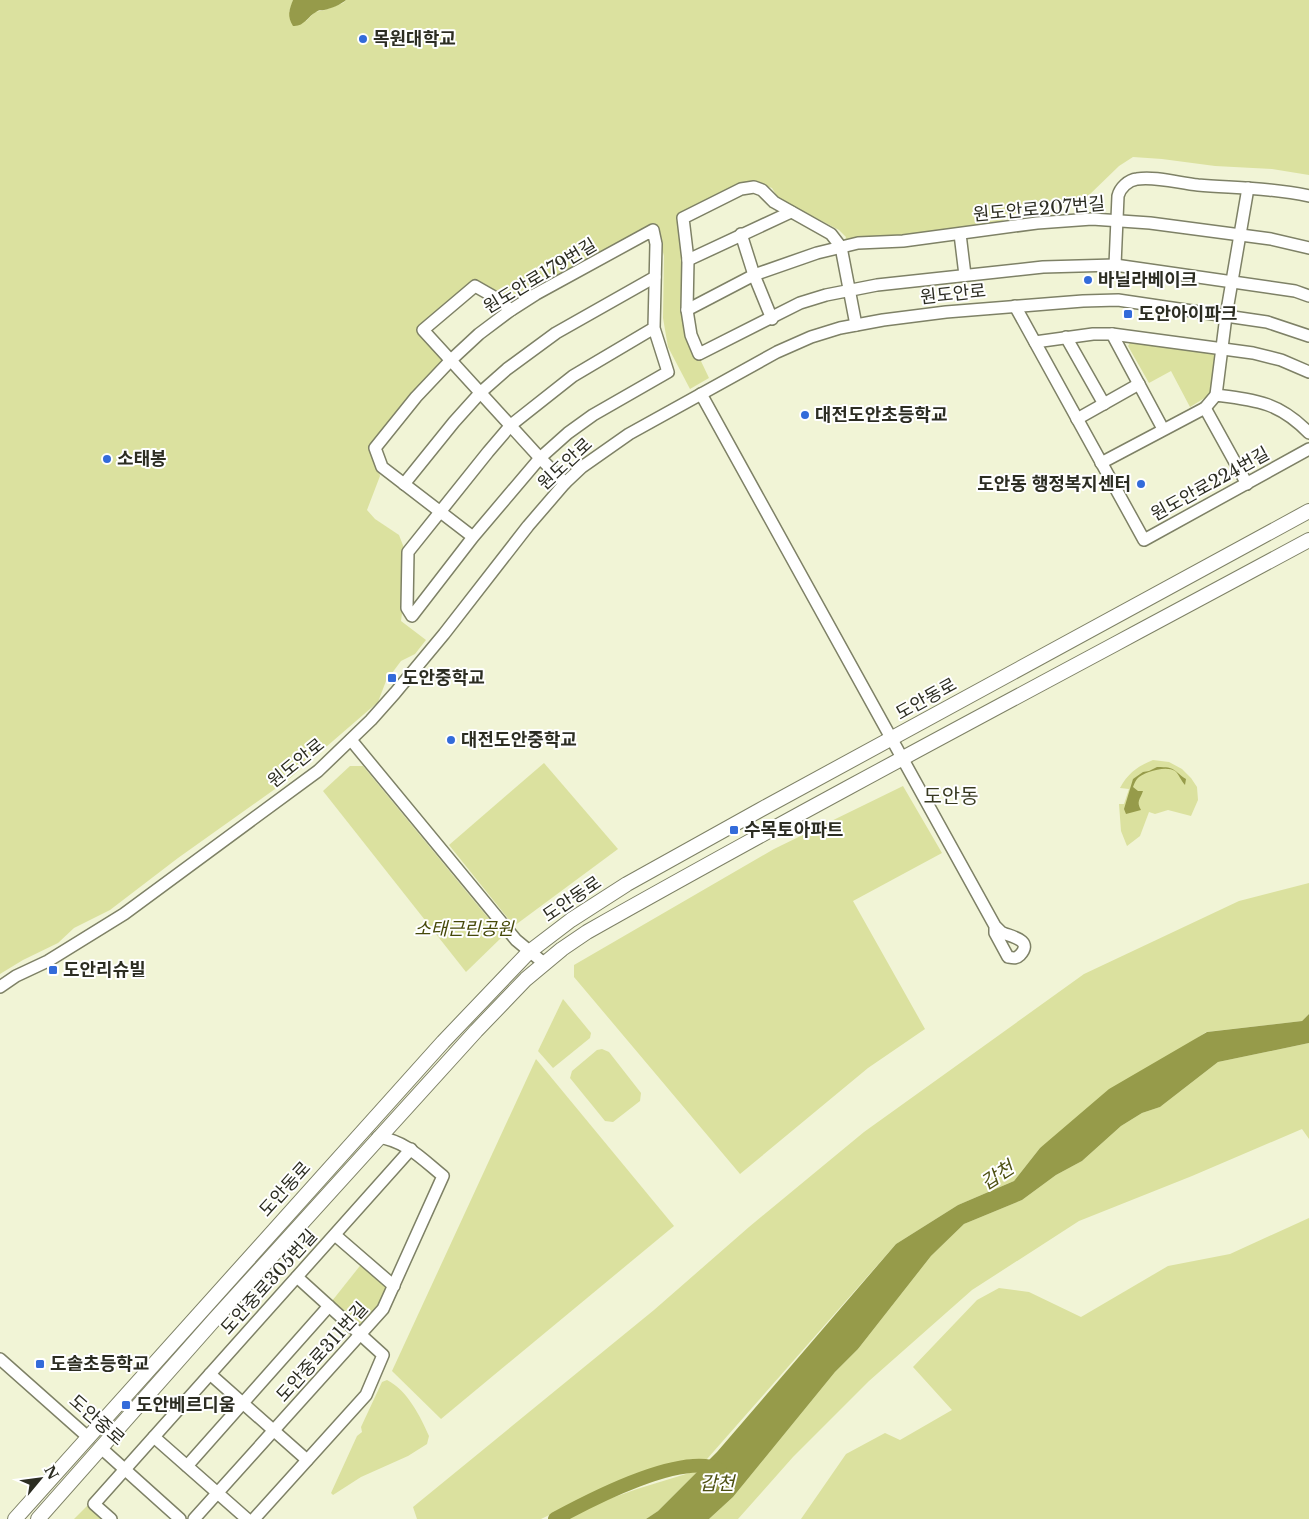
<svg xmlns="http://www.w3.org/2000/svg" width="1309" height="1519" viewBox="0 0 1309 1519" font-family="'Libre Baskerville','Noto Sans KR',serif">
	<style>
		.green { fill: #dbe19f }
		.water { fill: #969b4a }
		.lines { fill: none; stroke-linecap: round; stroke-linejoin: round }
		.river { stroke: #969b4a; stroke-width: 14 }
		.minor-casing { stroke: #7e8166; stroke-width: 14 }
		.major-casing { stroke: #7e8166; stroke-width: 16 }
		.minor { stroke: #fff; stroke-width: 11 }
		.major { stroke: #fff; stroke-width: 14 }
		.poi-dot { fill: #336bda; stroke: #fff; stroke-width: 2 }
		.labels { text-anchor: middle; stroke-width: 4; stroke-linejoin: round; paint-order: stroke }
		.poi-label { font-size: 18px; font-weight: bold; fill: #2c2d22; stroke: #fff; text-anchor: start }
		.street-label { font-size: 18px; fill: #2c2d22; stroke: #fff }
		.park-label { font-size: 18px; font-style: italic; fill: #464909; stroke: #fff }
		.water-label { font-size: 19px; font-style: italic; fill: #4d5012; stroke: #fff }
		.quarter-label { font-size: 20px; fill: #383a21; stroke: #fff }
	</style>
	<rect width="100%" height="100%" fill="#f1f4d6"/>
	<g class="green">
		<polygon points="0,0 293,0 289,12 306,21 315,12 325,10 343,3 346,0 1309,0 1309,175 1272,169 1215,166 1162,159 1133,157 1119,166 1086,198 1022,209 997,224 909,239 845,240 846,237 839,230 778,198 772,188 754,182 682,219 689,336 709,378 690,389 668,347 663,318 664,256 655,223 538,286 514,302 506,302 500,293 477,280 422,324 418,332 446,358 373,447 380,476 367,510 375,519 399,535 404,548 406,582 401,621 426,640 415,654 401,661 386,681 378,702 289,779 178,858 110,910 74,928 58,943 23,960 0,974"/>
		<polygon points="1132,340 1212,351 1217,354 1211,394 1190,407 1171,371 1149,383 1128,346"/>
		<path d="M1153 760 1169 762 1182 769 1191 778 1197 787 1198 800 1191 816 1168 810 1155 814 1149 812 1140 836 1127 846 1121 831 1119 804H1124L1129 789 1120 788C1128 773 1138 766 1153 760Z"/>
		<polygon points="544,763 618,849 514,926 449,845"/>
		<polygon points="350,766 363,766 503,936 466,972 323,791"/>
		<polygon points="903,786 942,853 853,901 925,1029 868,1068 740,1174 574,977 574,965 774,849"/>
		<polygon points="1309,883 1309,1014 1302,1021 1206,1032 1040,1148 1014,1181 958,1205 896,1244 707,1459 691,1459 638,1473 541,1519 417,1519 413,1507 654,1310 749,1227 864,1132 1084,974 1239,901"/>
		<polygon points="563,999 591,1033 590,1038 553,1068 538,1051"/>
		<polygon points="1309,1043 1309,1139 1302,1129 1192,1176 1079,1221 972,1290 869,1381 793,1457 738,1519 709,1519 733,1497 835,1372 858,1349 931,1256 964,1224 1022,1200 1056,1175 1082,1161 1121,1126 1142,1113 1160,1107 1218,1062"/>
		<polygon points="602,1049 609,1052 641,1093 640,1101 613,1122 605,1121 570,1078 572,1071 597,1050"/>
		<polygon points="536,1059 674,1226 441,1419 392,1371"/>
		<polygon points="1309,1218 1309,1519 801,1519 846,1454 885,1433 900,1440 952,1410 913,1367 977,1300 999,1288 1029,1292 1081,1317 1168,1266 1230,1254"/>
		<polygon points="363,1262 388,1284 381,1307 364,1326 358,1325 332,1301"/>
		<path d="M387 1380C408 1391 420 1416 429 1436L427 1444 408 1456 361 1477 333 1495 331 1493 357 1436 362 1432 361 1427 382 1382Z"/>
		<polygon points="699,1470 658,1511 646,1519 565,1519 578,1510 637,1489"/>
		<polygon points="88,1505 104,1519 74,1519"/>
	</g>
	<g class="water">
		<path d="M293 0H346C342 4 330 9 324 10 319 11 321 9 316 12 308 16 304 27 293 26 287 16 289 10 293 0Z"/>
		<path d="M1157 767C1177 767 1172 770 1186 779L1185 785C1181 781 1179 774 1175 771 1166 765 1143 772 1137 779 1135 782 1134 784 1133 787L1138 791H1143C1140 800 1136 801 1141 810L1126 814 1124 809 1133 779 1143 772 1149 771Z"/>
		<polygon points="1309,1014 1309,1043 1218,1062 1160,1107 1142,1113 1121,1126 1082,1161 1056,1175 1022,1200 964,1224 931,1256 858,1349 835,1372 733,1497 709,1519 646,1519 658,1511 717,1452 896,1244 958,1205 1014,1181 1040,1148 1109,1089 1207,1032 1302,1021"/>
	</g>
	<g class="lines">
		<path class="river" d="M555 1519C590 1500 683 1451 720 1470"/>
		<g class="minor-casing">
			<g id="minor">
				<polyline points="741,234 754,275 772,319"/>
				<polyline points="960,234 965,275"/>
				<polyline points="688,260 791,212"/>
				<path d="M1115 265 1118 196C1120 188 1128 180 1137 179 1155 176 1179 183 1198 185 1235 188 1273 188 1309 196"/>
				<polyline points="1015,306 1144,540 1309,449"/>
				<polyline points="511,310 496,298 475,286 423,330 540,458 565,483"/>
				<polyline points="687,310 754,275 817,253 858,243 903,241 1037,223 1092,219 1150,223 1271,239 1309,248"/>
				<polyline points="856,325 841,247 831,234 774,202 762,190 754,187 741,189 683,218 688,260 687,310 691,335 699,354 800,303 826,295 877,285 1043,267 1115,265 1295,291 1309,296"/>
				<polyline points="1112,334 1163,429"/>
				<polyline points="1066,337 1104,404"/>
				<polyline points="1035,342 1093,334 1112,334 1253,353 1281,360 1309,372"/>
				<path d="M701 394 995 926C997 928 999 930 1001 932 1007 936 1035 939 1020 955 1016 959 1013 958 1008 957L995 933V926"/>
				<polyline points="1216,395 1226,316 1248,188"/>
				<polyline points="1205,408 1247,484"/>
				<polyline points="1077,419 1139,384"/>
				<path d="M1101 463 1205 408 1216 395C1256 400 1279 402 1309 433"/>
				<polyline points="404,484 454,422 481,392 507,369 556,333 655,277"/>
				<polyline points="473,537 382,467 375,448 416,397 451,360 479,334 511,310 536,294 653,230 656,244 654,328 668,372 593,415 568,433 540,458 473,537 412,616 407,608 408,552 488,452 511,425 573,376 654,328"/>
				<polyline points="351,740 516,940 545,964"/>
				<polyline points="0,987 16,976 48,961 124,914 318,771 371,720 395,693 444,634 528,526 565,483 582,467 629,434 777,352 811,337 840,328 883,320 946,312 1083,301 1118,300 1226,316 1267,322 1309,336"/>
				<polyline points="335,1235 394,1286"/>
				<polyline points="0,1359 89,1438"/>
				<polyline points="210,1374 307,1460"/>
				<polyline points="154,1437 247,1519"/>
				<polyline points="101,1448 180,1519"/>
				<polyline points="187,1466 329,1306"/>
				<polyline points="111,1519 94,1504 411,1149"/>
				<path d="M194 1519 383 1309 443 1176C422 1159 406 1141 378 1137"/>
				<polyline points="254,1519 366,1395 383,1355 297,1277"/>
			</g>
		</g>
		<g class="major-casing">
			<g id="major">
				<polyline points="15,1519 443,1042 529,952 571,920 627,884 760,810 1309,511"/>
				<path d="M38 1519 214 1320 476 1031 526 979 562 949 587 932C826 797 1068 670 1309 540"/>
			</g>
		</g>
		<use href="#minor" class="minor"/>
		<use href="#major" class="major"/>
	</g>
	<g class="poi-dot">
		<circle cx="363" cy="39" r="5"/>
		<circle cx="1088" cy="280" r="5"/>
		<rect x="1123" y="309" width="10" height="10" rx="2.5"/>
		<circle cx="805" cy="415" r="5"/>
		<circle cx="107" cy="459" r="5"/>
		<circle cx="1141" cy="484" r="5"/>
		<rect x="387" y="673" width="10" height="10" rx="2.5"/>
		<circle cx="451" cy="740" r="5"/>
		<rect x="729" y="825" width="10" height="10" rx="2.5"/>
		<rect x="48" y="965" width="10" height="10" rx="2.5"/>
		<rect x="35" y="1359" width="10" height="10" rx="2.5"/>
		<rect x="121" y="1400" width="10" height="10" rx="2.5"/>
	</g>
	<g class="labels">
		<g class="poi-label">
			<text x="373" y="45">목원대학교</text>
			<text x="1098" y="286">바닐라베이크</text>
			<text x="1138" y="320">도안아이파크</text>
			<text x="815" y="421">대전도안초등학교</text>
			<text x="117" y="465">소태봉</text>
			<text x="1131" y="490" text-anchor="end">도안동 행정복지센터</text>
			<text x="402" y="684">도안중학교</text>
			<text x="461" y="746">대전도안중학교</text>
			<text x="744" y="836">수목토아파트</text>
			<text x="63" y="976">도안리슈빌</text>
			<text x="50" y="1370">도솔초등학교</text>
			<text x="136" y="1411">도안베르디움</text>
		</g>
		<g class="street-label">
			<text transform="translate(1039 209) rotate(-5)" y="6">원도안로207번길</text>
			<text transform="translate(540 276) rotate(-31)" y="6">원도안로179번길</text>
			<text transform="translate(953 294) rotate(-6)" y="6">원도안로</text>
			<text transform="translate(565 464) rotate(-43)" y="6">원도안로</text>
			<text transform="translate(1210 484) rotate(-29)" y="6">원도안로224번길</text>
			<text transform="translate(926 699) rotate(-29)" y="6">도안동로</text>
			<text transform="translate(296 763) rotate(-39)" y="6">원도안로</text>
			<text transform="translate(572 899) rotate(-34)" y="6">도안동로</text>
			<text transform="translate(285 1189) rotate(-48)" y="6">도안동로</text>
			<text transform="translate(269 1282) rotate(-48)" y="6">도안중로305번길</text>
			<text transform="translate(322 1352) rotate(-48)" y="6">도안중로311번길</text>
			<text transform="translate(97 1420) rotate(41)" y="6">도안중로</text>
		</g>
		<g class="park-label">
			<text x="464" y="935">소태근린공원</text>
		</g>
		<g class="water-label">
			<text transform="translate(997 1175) rotate(-33)" y="7">갑천</text>
			<text x="717" y="1490">갑천</text>
		</g>
		<g class="quarter-label">
			<text x="951" y="803">도안동</text>
		</g>
	</g>
	<g transform="translate(40 1479) rotate(61)" stroke="#ffffff" stroke-width="4" paint-order="stroke">
	<path d="M0-4L9 19L0 12L-9 19Z" fill="#2c2d22"/>
	<text y="-8" font-size="14" font-weight="bold" text-anchor="middle" fill="#2c2d22">N</text>
	</g>
</svg>
